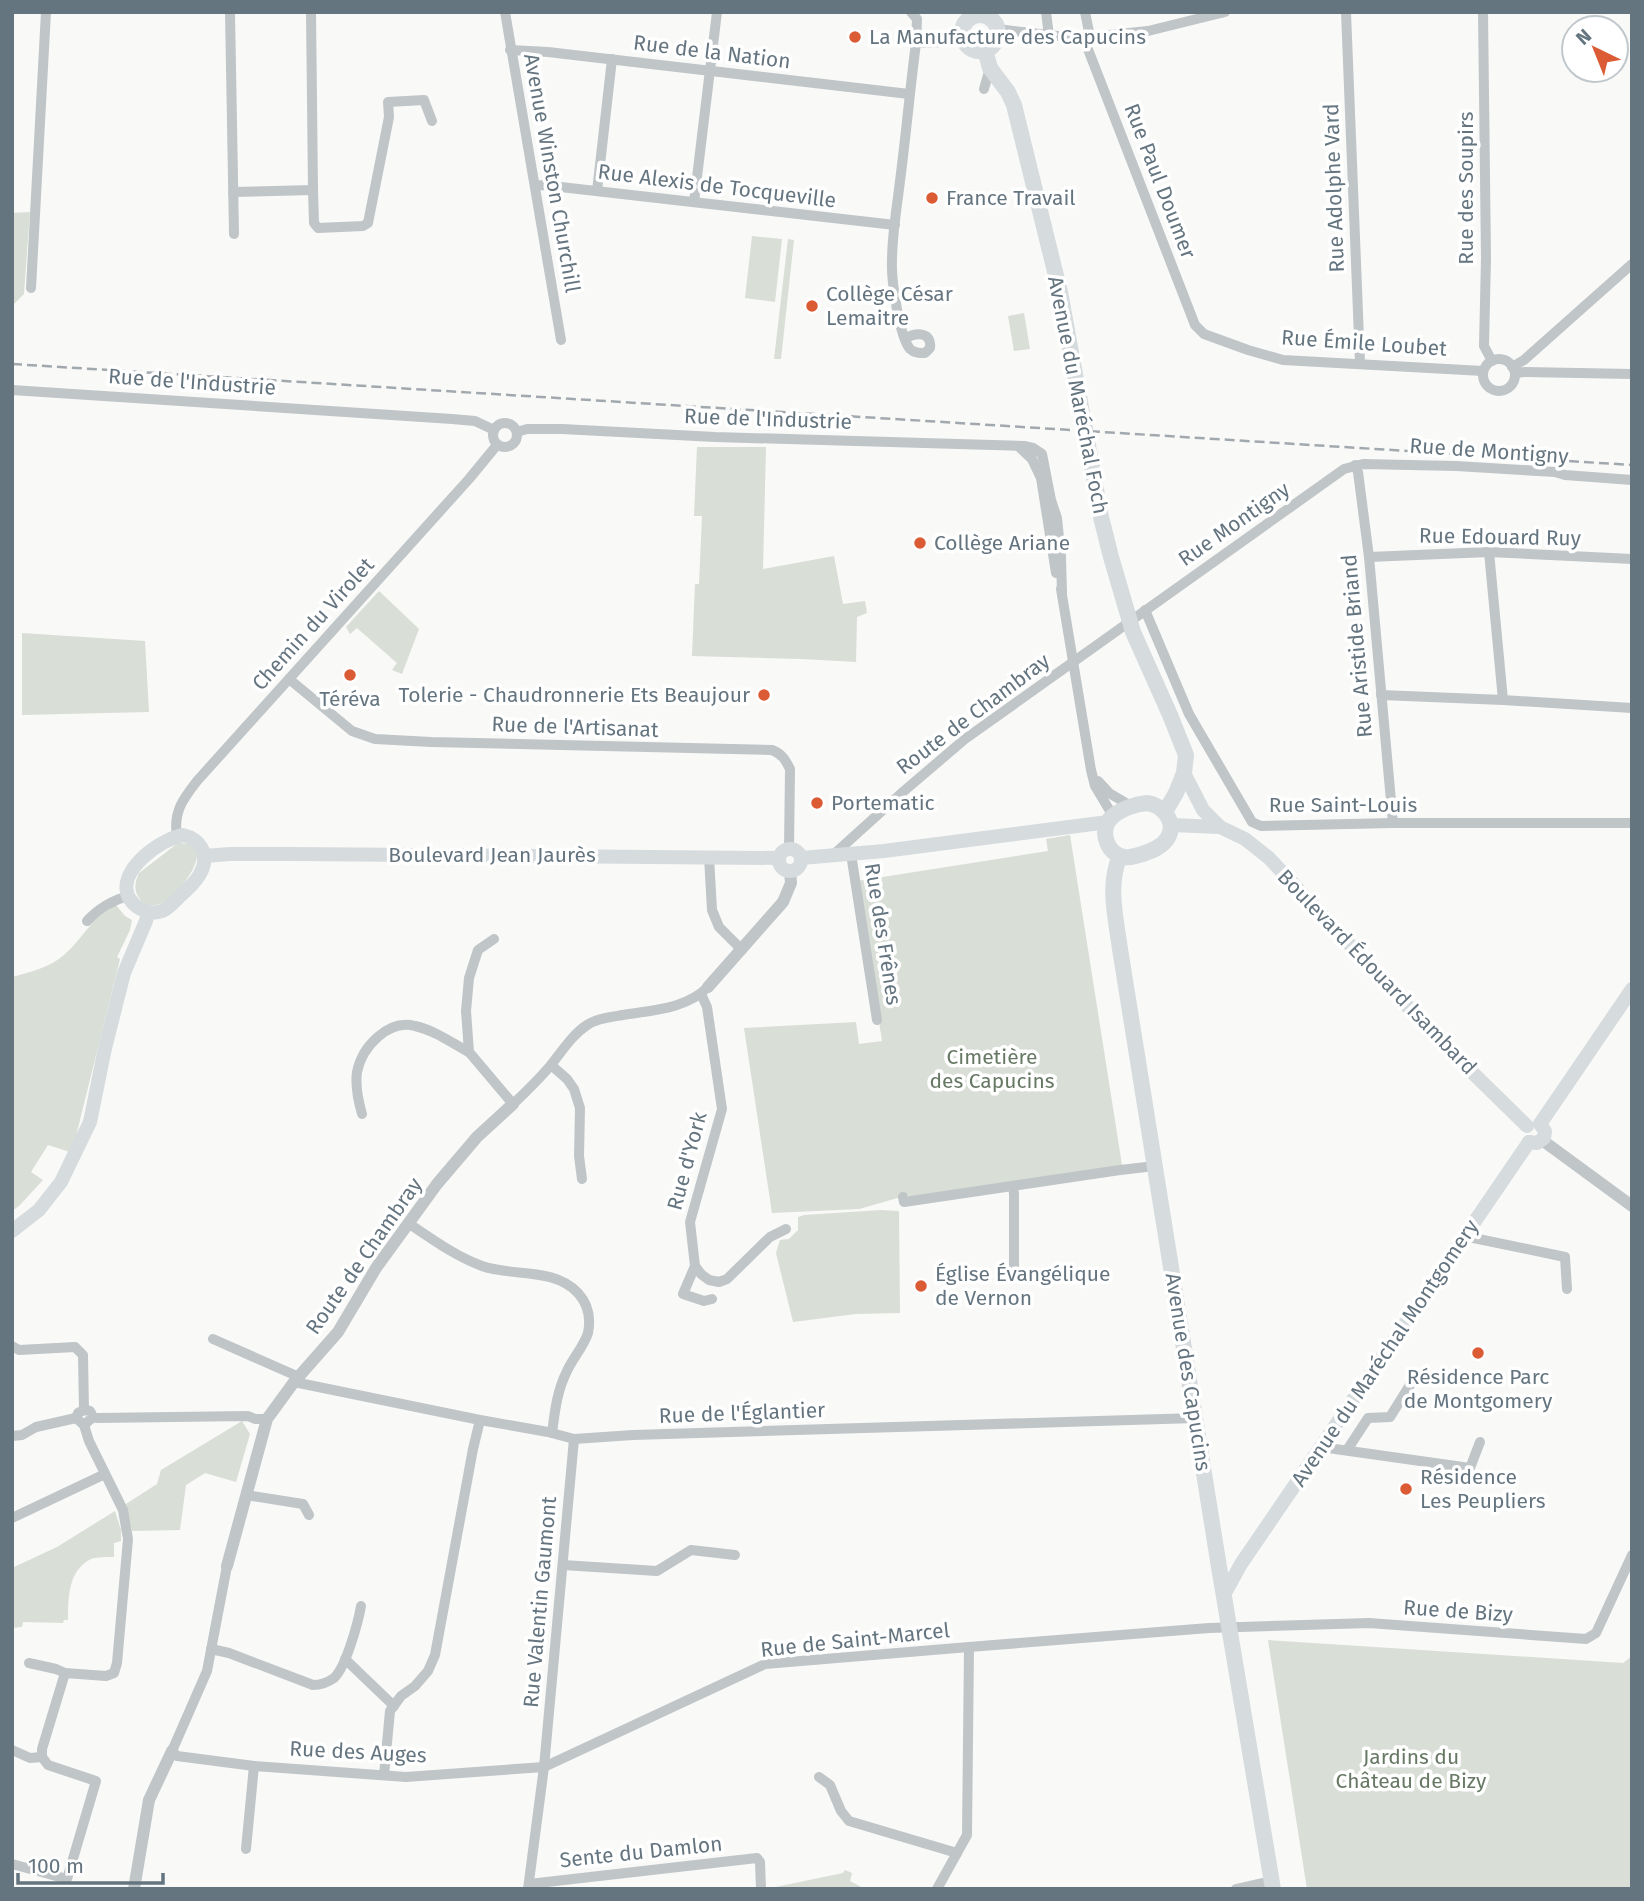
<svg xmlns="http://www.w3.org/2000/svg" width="1644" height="1901" viewBox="0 0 1644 1901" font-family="'Fira Sans',sans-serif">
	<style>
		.green { fill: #d9ded6 }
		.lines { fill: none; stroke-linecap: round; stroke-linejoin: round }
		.minor { stroke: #c0c5c8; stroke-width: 10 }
		.tertiary { stroke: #c0c5c8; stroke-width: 12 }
		.secondary { stroke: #d6dbde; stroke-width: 14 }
		.primary { stroke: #d6dbde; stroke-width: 16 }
		.rail { stroke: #a2a9ae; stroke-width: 2.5; stroke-dasharray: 10 5; stroke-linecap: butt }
		.poi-dot { fill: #db5b35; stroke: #fff; stroke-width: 2.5 }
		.labels { text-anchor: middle; stroke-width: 7; stroke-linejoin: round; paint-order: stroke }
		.poi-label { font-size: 21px; fill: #657580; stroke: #fff; text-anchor: start }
		.street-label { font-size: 21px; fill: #657580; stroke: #fff }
		.park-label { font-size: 21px; fill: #677964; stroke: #fff }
	</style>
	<rect width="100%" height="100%" fill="#f9f9f7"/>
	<g class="green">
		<polygon points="30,212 24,294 12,306 12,213"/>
		<polygon points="752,236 782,239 775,302 745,298"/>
		<polygon points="788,239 794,240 781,359 774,359"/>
		<polygon points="1024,313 1030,349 1014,351 1008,316"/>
		<polygon points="697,447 766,447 763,569 834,556 843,604 865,601 867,613 857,617 856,662 802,659 692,656 695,584 699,584 702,516 694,516"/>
		<polygon points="379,591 419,629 402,674 392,670 397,663 357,628 350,634 346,627"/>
		<polygon points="22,633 145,641 149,712 22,715"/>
		<polygon points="1070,835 1122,1165 912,1198 908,1195 859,1209 772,1213 744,1028 856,1022 859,1044 882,1041 857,881 1048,851 1046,839"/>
		<path d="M178 843C222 842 178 897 160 904 153 907 144 905 140 899 133 891 135 882 139 873Z"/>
		<path d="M116 905 125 916 132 920 130 930 117 957 120 959 76 1136 70 1152 48 1145 31 1172 43 1180 19 1206 12 1211V1044L14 1029 12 1028V1018L14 1017 12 1012V977C30 972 49 968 64 955 82 940 93 915 116 905Z"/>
		<polygon points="881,1210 899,1211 900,1313 856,1314 793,1322 776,1253 780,1240 789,1239 798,1230 798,1217 804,1215"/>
		<polygon points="242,1421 250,1434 236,1482 205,1473 186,1485 180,1530 132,1531 126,1504 157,1484 161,1470"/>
		<path d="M115 1511 121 1530V1541L114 1543V1557C107 1557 97 1557 91 1559 68 1570 68 1599 68 1620H64L63 1623 23 1622 22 1627 12 1628V1568L57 1547Z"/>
		<polygon points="1268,1640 1623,1663 1632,1656 1632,1889 1307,1889"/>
		<polygon points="845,1870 852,1873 850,1881 865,1889 766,1889 843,1873"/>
	</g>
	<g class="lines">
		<g class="minor">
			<polyline points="230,12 234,234"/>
			<polyline points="311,12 313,190 314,223 318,228 363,226 368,223 389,117 388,102 424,100 432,121"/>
			<polyline points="505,12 561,340"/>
			<polyline points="911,12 917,19 916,43"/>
			<polyline points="1046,12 1049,36"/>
			<polyline points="1085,12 1090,37"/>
			<polyline points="1346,12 1360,363"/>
			<polyline points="1483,12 1486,258 1484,346 1492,361"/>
			<polyline points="997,29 1084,39 1090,37 1148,31 1225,12"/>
			<polyline points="1084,39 1195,325 1204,334 1248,350 1283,360 1483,371"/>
			<polyline points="510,50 548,52 909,94"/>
			<polyline points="984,89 990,68"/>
			<polyline points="535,186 543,185 895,225"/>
			<polyline points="597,191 612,59"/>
			<polyline points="233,192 313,190"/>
			<polyline points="694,202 717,12"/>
			<polyline points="31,288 46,12"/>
			<path d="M906 338C917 332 932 332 930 348L925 353C920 353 914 353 910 349 899 336 891 278 892 261 892 234 897 207 900 181 906 135 910 89 916 43L943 42 962 36"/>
			<circle cx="1499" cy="375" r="16"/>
			<polyline points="1512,367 1524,360 1632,264"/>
			<polyline points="1515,373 1525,372 1632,374"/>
			<polyline points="12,390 452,419 475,421 494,430"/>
			<circle cx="505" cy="435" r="12"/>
			<polyline points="517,432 527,429 562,429 715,437 1024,446 1033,448 1042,454 1051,500 1057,518 1061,557 1062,594"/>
			<polyline points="1018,446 1032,459 1041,478 1056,573"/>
			<polyline points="1355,465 1358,472 1369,557 1393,823"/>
			<polyline points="1489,552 1503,700"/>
			<polyline points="1369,557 1489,552 1632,559"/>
			<polyline points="1061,589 1091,770 1095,786 1113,816"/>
			<polyline points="1145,610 1189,714 1252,822 1261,826 1393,823 1632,823"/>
			<path d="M289 679 352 731 375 739 431 742 772 750C782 754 785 759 790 769L789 849"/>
			<polyline points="1381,695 1503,700 1632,708"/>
			<polyline points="1098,781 1109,793 1131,806"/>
			<path d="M177 836C173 812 183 799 197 781L469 479 497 445"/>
			<polyline points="851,854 877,1020"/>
			<polyline points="832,856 904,791 965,739 1344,469 1363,464 1456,466 1555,472 1565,475 1632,480"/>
			<polyline points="709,857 712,910 719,927 742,950"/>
			<path d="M87 921C98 909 113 900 128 896"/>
			<path d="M494 939 478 950 469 978 466 1011 469 1052 513 1104C527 1091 539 1079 551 1065 562 1051 572 1035 587 1025 598 1018 611 1017 623 1015 653 1010 686 1009 708 987"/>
			<polyline points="701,994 707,1007 722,1109 690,1222 695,1266 701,1274 709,1280 719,1282 727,1279 770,1237 786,1229"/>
			<polyline points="551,1065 567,1079 574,1089 580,1108 579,1156 582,1179"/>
			<path d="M362 1114C358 1100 355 1086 357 1072 362 1047 388 1019 415 1026 434 1030 452 1043 469 1052"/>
			<polyline points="1013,1186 1014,1194 1014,1274"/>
			<polyline points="903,1197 904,1202 1120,1170 1155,1166"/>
			<path d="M408 1223C432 1239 455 1256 482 1266 513 1277 554 1267 578 1293 588 1304 591 1318 588 1333 584 1346 573 1358 567 1371 557 1391 555 1410 552 1433"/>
			<polyline points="1464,1236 1565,1257 1567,1289"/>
			<polyline points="695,1266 683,1294 704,1301 712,1299"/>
			<polyline points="213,1339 299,1377"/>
			<polyline points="12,1346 19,1350 75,1347 83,1355 84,1410"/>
			<polyline points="294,1382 480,1420 548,1432 574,1439 633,1435 1196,1418"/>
			<polyline points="93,1417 84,1425 76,1418 78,1413 84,1410 90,1411 93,1417 97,1418 248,1416 255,1419 267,1419"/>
			<polyline points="12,1436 22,1435 36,1427 76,1418"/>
			<polyline points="1321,1447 1470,1468 1480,1442"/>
			<polyline points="1347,1450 1368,1418 1390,1417 1410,1385"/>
			<polyline points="246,1495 303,1504 309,1515"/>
			<polyline points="12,1518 105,1474"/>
			<polyline points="563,1565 657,1571 691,1550 735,1555"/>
			<polyline points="227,1566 207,1671 172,1751 177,1756 254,1766 406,1777 544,1767 765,1664 969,1647 1209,1628 1369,1623 1586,1639 1596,1633 1632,1555"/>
			<path d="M211 1649 229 1653 313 1685C321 1685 327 1683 334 1678 346 1667 358 1623 361 1606"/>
			<polyline points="345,1659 394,1706"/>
			<polyline points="29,1663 56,1669 65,1673"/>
			<polyline points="12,1750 30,1758 42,1757"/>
			<polyline points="384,1775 390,1711 401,1696 415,1686 428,1671 435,1655 473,1449 480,1420"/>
			<polyline points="819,1777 830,1785 841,1811 849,1821 957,1853"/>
			<polyline points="246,1849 254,1766"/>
			<polyline points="12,1864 67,1879 96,1781 48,1765 42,1757 42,1749 65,1673 106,1676 114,1673 117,1663 128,1539 123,1510 89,1441 84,1425"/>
			<polyline points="529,1884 757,1858 760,1862 761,1889"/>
			<polyline points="528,1889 544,1767 574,1439"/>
			<polyline points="937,1889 967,1835 969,1647"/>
			<polyline points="1236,1889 1271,1881"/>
		</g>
		<g class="tertiary">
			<polyline points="708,987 783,902 791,883 790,871"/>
			<polyline points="1542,1140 1632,1206"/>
			<polyline points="227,1566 267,1419 294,1382 338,1332 376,1268 437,1184 477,1137 513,1104"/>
			<polyline points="134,1889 149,1800 172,1751"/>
		</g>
		<g class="secondary">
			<polyline points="1184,773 1203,810 1220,827"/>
			<polyline points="1171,825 1220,827 1245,839 1269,858 1436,1037 1527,1126"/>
			<path d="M183 835C191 837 197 840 201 847 212 867 193 885 179 897 174 902 169 908 162 911 157 913 151 913 146 911 139 909 133 904 129 898 115 871 161 839 183 835Z"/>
			<circle cx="790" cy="860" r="11"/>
			<polyline points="204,856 230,854 292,854 779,858"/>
			<polyline points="801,858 884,851 1108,822"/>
			<polyline points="1540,1124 1632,989"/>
			<polyline points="1529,1142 1537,1143 1544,1138 1545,1131 1540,1124"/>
			<polyline points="12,1231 39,1210 61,1182 90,1122 105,1048 124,973 146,921 148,912"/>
			<polyline points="1224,1595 1241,1564 1529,1142"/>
		</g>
		<g class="primary">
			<circle cx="980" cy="33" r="18"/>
			<polyline points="985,50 990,68 1008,92 1014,105 1060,292 1101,517 1111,557 1133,632 1170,715 1186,755 1184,773 1176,793 1165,812"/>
			<path d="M1147 803C1163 805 1178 823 1167 839 1161 848 1149 852 1139 855 1132 857 1125 859 1118 855 1105 848 1100 828 1112 817 1121 809 1135 804 1147 803Z"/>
			<path d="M1120 856C1107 886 1116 918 1120 949L1219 1567 1273 1889"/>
		</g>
		<polyline class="rail" points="12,364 1632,465"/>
	</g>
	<g class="poi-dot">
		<circle cx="855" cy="37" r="7"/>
		<circle cx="932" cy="198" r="7"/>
		<circle cx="812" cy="306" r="7"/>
		<circle cx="920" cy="543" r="7"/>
		<circle cx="350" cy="675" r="7"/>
		<circle cx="764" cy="695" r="7"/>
		<circle cx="817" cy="803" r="7"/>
		<circle cx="921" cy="1286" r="7"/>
		<circle cx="1478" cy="1353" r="7"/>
		<circle cx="1406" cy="1489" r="7"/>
	</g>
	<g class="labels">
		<g class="poi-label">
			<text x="869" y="44">La Manufacture des Capucins</text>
			<text x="946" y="205">France Travail</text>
			<text x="826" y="301">Collège César<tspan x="826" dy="24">Lemaitre</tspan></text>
			<text x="934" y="550">Collège Ariane</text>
			<text x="750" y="702" text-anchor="end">Tolerie - Chaudronnerie Ets Beaujour</text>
			<text x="350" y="706" text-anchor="middle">Téréva</text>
			<text x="831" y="810">Portematic</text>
			<text x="935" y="1281">Église Évangélique<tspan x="935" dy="24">de Vernon</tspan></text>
			<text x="1478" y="1384" text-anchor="middle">Résidence Parc<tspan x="1478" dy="24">de Montgomery</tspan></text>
			<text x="1420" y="1484">Résidence<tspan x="1420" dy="24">Les Peupliers</tspan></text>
		</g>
		<g class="street-label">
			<text transform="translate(712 52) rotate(7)" y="7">Rue de la Nation</text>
			<text transform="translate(552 173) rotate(80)" y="7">Avenue Winston Churchill</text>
			<text transform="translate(1160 181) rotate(69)" y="7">Rue Paul Doumer</text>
			<text transform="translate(717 186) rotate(7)" y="7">Rue Alexis de Tocqueville</text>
			<text transform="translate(1334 188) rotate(-92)" y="7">Rue Adolphe Vard</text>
			<text transform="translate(1466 188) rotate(-90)" y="7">Rue des Soupirs</text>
			<text transform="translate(1364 343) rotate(4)" y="7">Rue Émile Loubet</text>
			<text transform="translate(192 382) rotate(4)" y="7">Rue de l'Industrie</text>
			<text transform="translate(1078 395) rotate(79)" y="7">Avenue du Maréchal Foch</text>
			<text transform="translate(768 419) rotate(2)" y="7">Rue de l'Industrie</text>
			<text transform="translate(1489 451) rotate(4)" y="7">Rue de Montigny</text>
			<text transform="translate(1234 524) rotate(-35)" y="7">Rue Montigny</text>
			<text transform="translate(1500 537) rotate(1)" y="7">Rue Edouard Ruy</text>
			<text transform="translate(313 624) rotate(-48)" y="7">Chemin du Virolet</text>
			<text transform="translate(1357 646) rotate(-95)" y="7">Rue Aristide Briand</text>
			<text transform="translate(973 714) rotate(-37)" y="7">Route de Chambray</text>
			<text transform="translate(575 727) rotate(2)" y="7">Rue de l'Artisanat</text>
			<text x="1343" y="812">Rue Saint-Louis</text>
			<text x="492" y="862">Boulevard Jean Jaurès</text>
			<text transform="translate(883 934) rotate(81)" y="7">Rue des Frênes</text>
			<text transform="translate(1377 972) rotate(46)" y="7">Boulevard Édouard Isambard</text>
			<text transform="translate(687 1161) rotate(-75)" y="7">Rue d'York</text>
			<text transform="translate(364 1256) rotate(-55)" y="7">Route de Chambray</text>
			<text transform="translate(1385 1353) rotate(-56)" y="7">Avenue du Maréchal Montgomery</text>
			<text transform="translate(1188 1372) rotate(81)" y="7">Avenue des Capucins</text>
			<text transform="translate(742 1413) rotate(-2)" y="7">Rue de l'Églantier</text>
			<text transform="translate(540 1602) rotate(-85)" y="7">Rue Valentin Gaumont</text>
			<text transform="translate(1458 1611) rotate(4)" y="7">Rue de Bizy</text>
			<text transform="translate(855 1640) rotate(-6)" y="7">Rue de Saint-Marcel</text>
			<text transform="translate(358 1752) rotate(3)" y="7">Rue des Auges</text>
			<text transform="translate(641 1852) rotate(-6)" y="7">Sente du Damlon</text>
		</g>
		<g class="park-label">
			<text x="992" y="1064">Cimetière<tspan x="992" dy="24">des Capucins</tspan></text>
			<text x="1411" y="1764">Jardins du<tspan x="1411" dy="24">Château de Bizy</tspan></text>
		</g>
	</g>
	<rect width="1644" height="1901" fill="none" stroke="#657580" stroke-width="28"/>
	<g transform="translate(1595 49) rotate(317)"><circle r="33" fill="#ffffff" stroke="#c1c8cc" stroke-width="2"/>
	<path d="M0-5L12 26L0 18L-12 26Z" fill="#db5b35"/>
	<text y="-10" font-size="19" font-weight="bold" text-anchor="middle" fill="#657580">N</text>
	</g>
	<path d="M18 1873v10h145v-10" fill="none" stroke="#657580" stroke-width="3.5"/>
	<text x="28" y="1873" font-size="21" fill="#657580" stroke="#ffffff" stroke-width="5" paint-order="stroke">100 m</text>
</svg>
